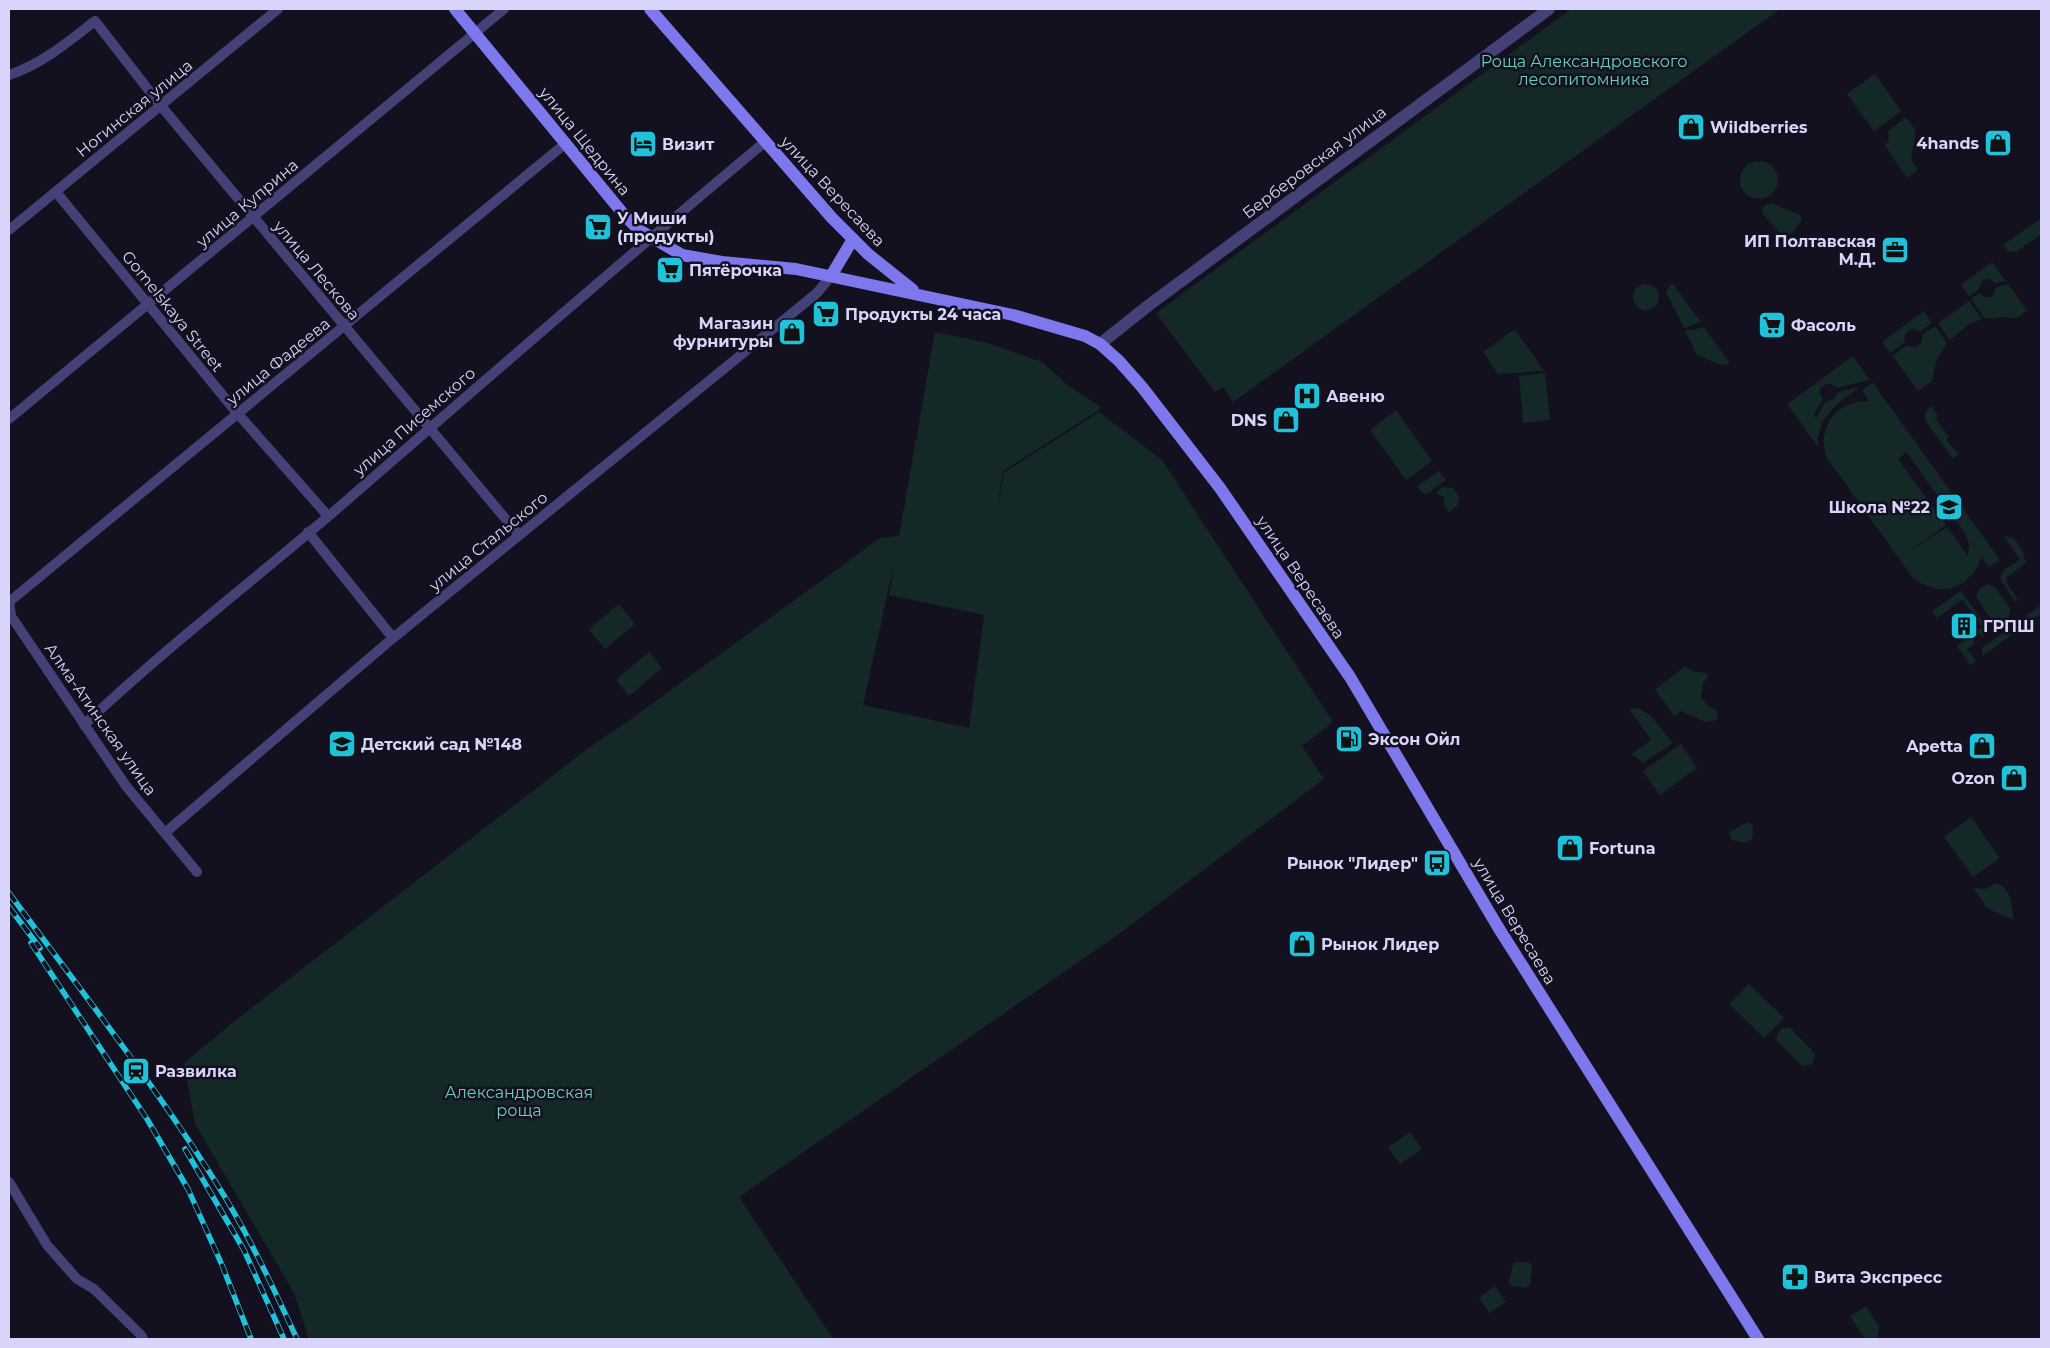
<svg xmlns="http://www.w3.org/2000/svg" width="2050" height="1348" viewBox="0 0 2050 1348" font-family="Montserrat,sans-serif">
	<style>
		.green { fill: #142828; fill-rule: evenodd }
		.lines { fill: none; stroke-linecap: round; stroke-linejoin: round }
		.minor { stroke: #444177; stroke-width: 10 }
		.tertiary { stroke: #444177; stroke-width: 12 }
		.secondary { stroke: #7d78ec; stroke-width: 12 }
		.rail-casing { stroke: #1fc2d9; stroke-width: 5.5 }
		.rail { stroke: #13101f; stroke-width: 4; stroke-dasharray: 11; stroke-linecap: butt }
		.labels { text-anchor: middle; stroke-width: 5; stroke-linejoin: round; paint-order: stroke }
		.park-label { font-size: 16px; fill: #6aceb8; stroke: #13101f }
		.street-label { font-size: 16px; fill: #d9d4f9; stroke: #13101f }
		.poi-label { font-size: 16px; font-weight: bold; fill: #d9d4f9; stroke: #13101f; text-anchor: start }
	</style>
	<rect width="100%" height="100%" fill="#13101f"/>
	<g class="green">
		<polygon points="1571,9 1780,9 1233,402 1223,387 1215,392 1156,313"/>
		<polygon points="1875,74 1901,111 1874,131 1847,94"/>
		<polygon points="1906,117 1916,131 1911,159 1918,170 1907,178 1885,146 1889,139 1888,131"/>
		<circle cx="1759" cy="180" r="19"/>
		<polygon points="1767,204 1773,204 1800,215 1802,220 1792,233 1784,237 1762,213 1763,207"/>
		<polygon points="2041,218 2041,234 2016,252 2008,251 2003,245"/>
		<polygon points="1992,262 2006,281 1996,283 1989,279 1983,280 1978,290 1969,296 1961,285"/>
		<polygon points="1672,283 1701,322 1684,328 1666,292"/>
		<circle cx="1646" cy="297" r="13"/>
		<polygon points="2008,284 2027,310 2017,318 2001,317 1985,319 1971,299 1979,293 1985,297 1992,297 1997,287"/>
		<polygon points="1969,301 1982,319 1968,325 1950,340 1938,323"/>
		<polygon points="1924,311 1932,323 1920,332 1915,329 1908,331 1904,337 1905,342 1890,353 1882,342"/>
		<path d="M1935 326 1947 343 1936 361 1932 381 1918 391 1893 356 1907 345C1913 349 1918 348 1922 342V335Z"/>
		<polygon points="1704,327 1730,364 1721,365 1697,355 1685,331"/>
		<polygon points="1515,329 1544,371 1498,374 1483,352"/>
		<path d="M935 332 988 343 1042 362 1070 387 1102 408 1002 472 998 512 1003 473 1099 412 1162 460 1333 722 1302 746 1324 779 1116 936 739 1197 833 1339H309L294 1293 195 1124 184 1063 237 1019 595 743 620 727 880 538 899 536ZM895 559 889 595 984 615 969 728 863 705Z"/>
		<path d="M1853 356 1870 380 1837 388 1830 383 1822 386 1819 392 1823 399 1814 414 1816 418 1826 401 1834 399 1838 392 1860 387C1838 403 1816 417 1818 447L1787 404Z"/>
		<polygon points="1545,373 1550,420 1523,423 1519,376"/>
		<path d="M1873 383 2000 560 1989 567 1982 557C1969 589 1942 599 1913 578L1827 458C1815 427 1838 400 1869 401L1862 390ZM1906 452 1965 533 1969 544 1968 556 1947 527 1909 552 1946 525 1898 459Z"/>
		<polygon points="1931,405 1938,416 1935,418 1949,437 1946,440 1959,454 1953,459 1925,420 1925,412"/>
		<polygon points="1396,410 1432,461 1406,480 1370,430"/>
		<polygon points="1439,471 1446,480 1427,494 1422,493 1417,486"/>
		<polygon points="1442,487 1453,488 1459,495 1458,505 1449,512 1444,506 1444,497 1435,493"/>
		<polygon points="2008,536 2010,539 2013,537 2025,555 2023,557 2027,562 2006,578 2008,581 2006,582 2018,600 2015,602 2000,578 2003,571 2020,559 2005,538"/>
		<polygon points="1988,584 1995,587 2010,608 2009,618 2002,623 1992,620 1976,597 1979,589"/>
		<polygon points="1961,591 1978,614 1975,616 1962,600 1937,618 1932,611"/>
		<polygon points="619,604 635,624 605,649 589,629"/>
		<polygon points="2041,605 2041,614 1982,656 1982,648"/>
		<polygon points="1980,617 1988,630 1983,637 1980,634 1973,640 1975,643 1967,649 1976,661 1970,665 1957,646 1982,627 1977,619"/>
		<polygon points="649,652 662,668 629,696 616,680"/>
		<path d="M1685 666C1695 676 1702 669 1709 675L1703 683 1701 697 1708 706 1717 710V720L1705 722 1680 711 1675 717 1655 690Z"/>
		<polygon points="1638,708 1650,715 1673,743 1643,763 1632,754 1651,740 1629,709"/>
		<polygon points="1681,744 1697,768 1660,795 1643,771"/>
		<polygon points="1971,817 2000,858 1973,877 1944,837"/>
		<polygon points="1747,822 1753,825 1752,839 1745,843 1732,840 1729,835 1730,832"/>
		<path d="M1997 883C2011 888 2013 907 2013 920L1987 908 1973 888 1984 889Z"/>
		<polygon points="1749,984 1784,1018 1764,1038 1729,1004"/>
		<polygon points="1782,1028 1790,1028 1815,1054 1812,1064 1802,1066 1777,1041 1777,1034"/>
		<polygon points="1410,1132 1422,1149 1400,1164 1388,1147"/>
		<polygon points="1515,1262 1530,1263 1532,1267 1530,1285 1526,1288 1512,1286 1509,1283 1513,1264"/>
		<polygon points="1495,1286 1506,1302 1489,1313 1479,1298"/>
		<polygon points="1866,1306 1879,1326 1878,1339 1865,1339 1850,1316"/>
	</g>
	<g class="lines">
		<g class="minor">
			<path d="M9 75C42 64 68 42 95 21L161 106 519 535"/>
			<polyline points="56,192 238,414 328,516"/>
			<polyline points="9,230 278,9"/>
			<polyline points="9,419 504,9"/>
			<polyline points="308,532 393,638"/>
			<polyline points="9,601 11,616 126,786 197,872"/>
			<polyline points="9,602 566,143"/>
			<path d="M84 725C163 650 249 584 331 514 475 389 619 263 766 141"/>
			<polyline points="166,832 393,638 817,293 831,276"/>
			<polyline points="9,1182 47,1245 77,1279 94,1289 141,1335 143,1339"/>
		</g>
		<polyline class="tertiary" points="1100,344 1149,305 1549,9"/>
		<g class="secondary">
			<polyline points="455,9 625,216 639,230 682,255 722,262 796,269 1013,315 1085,336 1100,344 1119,361 1142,387 1220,488 1350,677 1498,927 1758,1339"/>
			<polyline points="650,9 832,218 868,254 913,290"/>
			<polyline points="831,276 853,239"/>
		</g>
		<g class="rail-casing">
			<g id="rail">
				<path d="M9 893C79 988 152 1081 215 1181 247 1231 272 1285 297 1339"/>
				<polyline points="9,907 40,948"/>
				<polyline points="31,943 147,1119 188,1189 222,1265 251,1339"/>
				<polyline points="185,1149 244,1250 284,1339"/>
			</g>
		</g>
		<use href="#rail" class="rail"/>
	</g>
	<defs>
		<g id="shop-square" transform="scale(1.4375)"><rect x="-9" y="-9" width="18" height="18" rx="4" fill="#1fc2d9" stroke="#13101f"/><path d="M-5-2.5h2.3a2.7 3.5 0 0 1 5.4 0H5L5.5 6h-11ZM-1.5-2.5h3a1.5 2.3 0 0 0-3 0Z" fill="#111"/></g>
		<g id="hotel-square" transform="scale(1.4375)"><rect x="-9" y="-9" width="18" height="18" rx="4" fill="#1fc2d9" stroke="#13101f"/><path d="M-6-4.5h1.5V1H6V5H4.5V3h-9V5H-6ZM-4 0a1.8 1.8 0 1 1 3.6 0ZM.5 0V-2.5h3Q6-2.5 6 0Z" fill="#111"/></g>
		<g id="supermarket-square" transform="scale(1.4375)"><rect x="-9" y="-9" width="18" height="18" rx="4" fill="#1fc2d9" stroke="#13101f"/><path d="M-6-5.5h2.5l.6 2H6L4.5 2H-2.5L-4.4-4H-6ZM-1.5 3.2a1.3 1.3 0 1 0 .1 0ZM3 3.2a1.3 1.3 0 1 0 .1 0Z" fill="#111"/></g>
		<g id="office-square" transform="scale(1.4375)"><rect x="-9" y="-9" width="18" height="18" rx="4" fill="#1fc2d9" stroke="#13101f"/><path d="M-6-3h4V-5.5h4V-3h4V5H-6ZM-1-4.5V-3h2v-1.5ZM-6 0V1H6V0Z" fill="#111"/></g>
		<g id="hospital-square" transform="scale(1.4375)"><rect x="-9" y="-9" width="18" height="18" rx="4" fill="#1fc2d9" stroke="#13101f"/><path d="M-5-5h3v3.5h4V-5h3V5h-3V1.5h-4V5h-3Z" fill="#111"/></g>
		<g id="school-square" transform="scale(1.4375)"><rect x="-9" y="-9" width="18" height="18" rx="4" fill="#1fc2d9" stroke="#13101f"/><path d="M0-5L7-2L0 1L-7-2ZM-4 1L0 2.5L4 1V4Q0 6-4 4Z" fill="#111"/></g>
		<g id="building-square" transform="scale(1.4375)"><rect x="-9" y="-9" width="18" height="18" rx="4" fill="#1fc2d9" stroke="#13101f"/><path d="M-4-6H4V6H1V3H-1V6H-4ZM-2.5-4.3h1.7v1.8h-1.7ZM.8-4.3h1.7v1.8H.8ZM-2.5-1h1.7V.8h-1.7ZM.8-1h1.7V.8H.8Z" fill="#111"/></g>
		<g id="fuel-square" transform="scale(1.4375)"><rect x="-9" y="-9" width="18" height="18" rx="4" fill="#1fc2d9" stroke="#13101f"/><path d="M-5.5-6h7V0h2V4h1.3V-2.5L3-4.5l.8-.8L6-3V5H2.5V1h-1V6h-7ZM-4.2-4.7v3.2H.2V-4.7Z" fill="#111"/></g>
		<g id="bus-square" transform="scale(1.4375)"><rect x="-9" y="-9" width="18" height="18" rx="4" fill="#1fc2d9" stroke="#13101f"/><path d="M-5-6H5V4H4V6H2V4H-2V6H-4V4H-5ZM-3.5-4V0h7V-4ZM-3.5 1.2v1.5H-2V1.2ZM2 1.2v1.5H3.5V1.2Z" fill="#111"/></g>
		<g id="station-square" transform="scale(1.4375)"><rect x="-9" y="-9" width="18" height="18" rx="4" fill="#1fc2d9" stroke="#13101f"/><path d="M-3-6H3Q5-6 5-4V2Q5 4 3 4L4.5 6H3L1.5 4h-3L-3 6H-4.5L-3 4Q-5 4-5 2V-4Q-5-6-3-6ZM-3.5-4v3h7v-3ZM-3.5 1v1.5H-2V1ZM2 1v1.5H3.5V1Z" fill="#111"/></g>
		<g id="pharmacy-square" transform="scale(1.4375)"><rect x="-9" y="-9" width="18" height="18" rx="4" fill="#1fc2d9" stroke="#13101f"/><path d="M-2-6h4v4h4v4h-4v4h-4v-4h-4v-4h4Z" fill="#111"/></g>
	</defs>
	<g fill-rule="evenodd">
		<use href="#shop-square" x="1691" y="127"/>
		<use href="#shop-square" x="1998" y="143"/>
		<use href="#hotel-square" x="643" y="144"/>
		<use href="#supermarket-square" x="598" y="227"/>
		<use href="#office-square" x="1895" y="250"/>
		<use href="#supermarket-square" x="670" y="270"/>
		<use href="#supermarket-square" x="826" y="314"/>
		<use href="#supermarket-square" x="1772" y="325"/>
		<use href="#shop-square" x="792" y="332"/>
		<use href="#hospital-square" x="1307" y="396"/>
		<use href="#shop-square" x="1286" y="420"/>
		<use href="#school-square" x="1949" y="507"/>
		<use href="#building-square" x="1964" y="626"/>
		<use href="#fuel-square" x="1349" y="739"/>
		<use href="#school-square" x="342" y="744"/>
		<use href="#shop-square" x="1982" y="746"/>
		<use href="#shop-square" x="2014" y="778"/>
		<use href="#shop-square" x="1570" y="848"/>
		<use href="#bus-square" x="1437" y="863"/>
		<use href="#shop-square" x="1302" y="944"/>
		<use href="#station-square" x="136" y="1071"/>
		<use href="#pharmacy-square" x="1795" y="1277"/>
	</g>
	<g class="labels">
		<g class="park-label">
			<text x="1584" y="67">Роща Александровского<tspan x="1584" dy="18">лесопитомника</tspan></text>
			<text x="519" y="1098">Александровская<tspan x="519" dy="18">роща</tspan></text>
		</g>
		<g class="street-label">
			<text transform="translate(134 108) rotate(-39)" y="6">Ногинская улица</text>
			<text transform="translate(585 141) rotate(51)" y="6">улица Щедрина</text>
			<text transform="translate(1314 162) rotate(-37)" y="6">Берберовская улица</text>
			<text transform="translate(833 191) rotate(47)" y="6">улица Вересаева</text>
			<text transform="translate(247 203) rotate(-40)" y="6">улица Куприна</text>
			<text transform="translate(317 270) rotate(50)" y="6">улица Лескова</text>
			<text transform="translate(173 311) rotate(51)" y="6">Gomelskaya Street</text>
			<text transform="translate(278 361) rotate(-39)" y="6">улица Фадеева</text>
			<text transform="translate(414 421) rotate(-41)" y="6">улица Писемского</text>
			<text transform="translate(488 541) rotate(-39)" y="6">улица Стальского</text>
			<text transform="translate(1301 577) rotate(56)" y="6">улица Вересаева</text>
			<text transform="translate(101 719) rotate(55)" y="6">Алма-Атинская улица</text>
			<text transform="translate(1515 921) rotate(59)" y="6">улица Вересаева</text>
		</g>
		<g class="poi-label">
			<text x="1710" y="133">Wildberries</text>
			<text x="1979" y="149" text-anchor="end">4hands</text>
			<text x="662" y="150">Визит</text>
			<text x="617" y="224">У Миши<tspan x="617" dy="18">(продукты)</tspan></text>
			<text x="1876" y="247" text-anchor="end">ИП Полтавская<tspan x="1876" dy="18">М.Д.</tspan></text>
			<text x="689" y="276">Пятёрочка</text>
			<text x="845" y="320">Продукты 24 часа</text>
			<text x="773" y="329" text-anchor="end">Магазин<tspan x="773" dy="18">фурнитуры</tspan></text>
			<text x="1791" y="331">Фасоль</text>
			<text x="1326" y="402">Авеню</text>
			<text x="1267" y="426" text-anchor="end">DNS</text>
			<text x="1930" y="513" text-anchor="end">Школа №22</text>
			<text x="1983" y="632">ГРПШ</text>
			<text x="1368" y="745">Эксон Ойл</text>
			<text x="361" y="750">Детский сад №148</text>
			<text x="1963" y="752" text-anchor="end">Apetta</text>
			<text x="1995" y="784" text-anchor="end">Ozon</text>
			<text x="1589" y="854">Fortuna</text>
			<text x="1418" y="869" text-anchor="end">Рынок "Лидер"</text>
			<text x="1321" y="950">Рынок Лидер</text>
			<text x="155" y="1077">Развилка</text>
			<text x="1814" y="1283">Вита Экспресс</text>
		</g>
	</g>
	<rect width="2050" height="1348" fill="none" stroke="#d9d4f9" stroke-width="20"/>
</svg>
